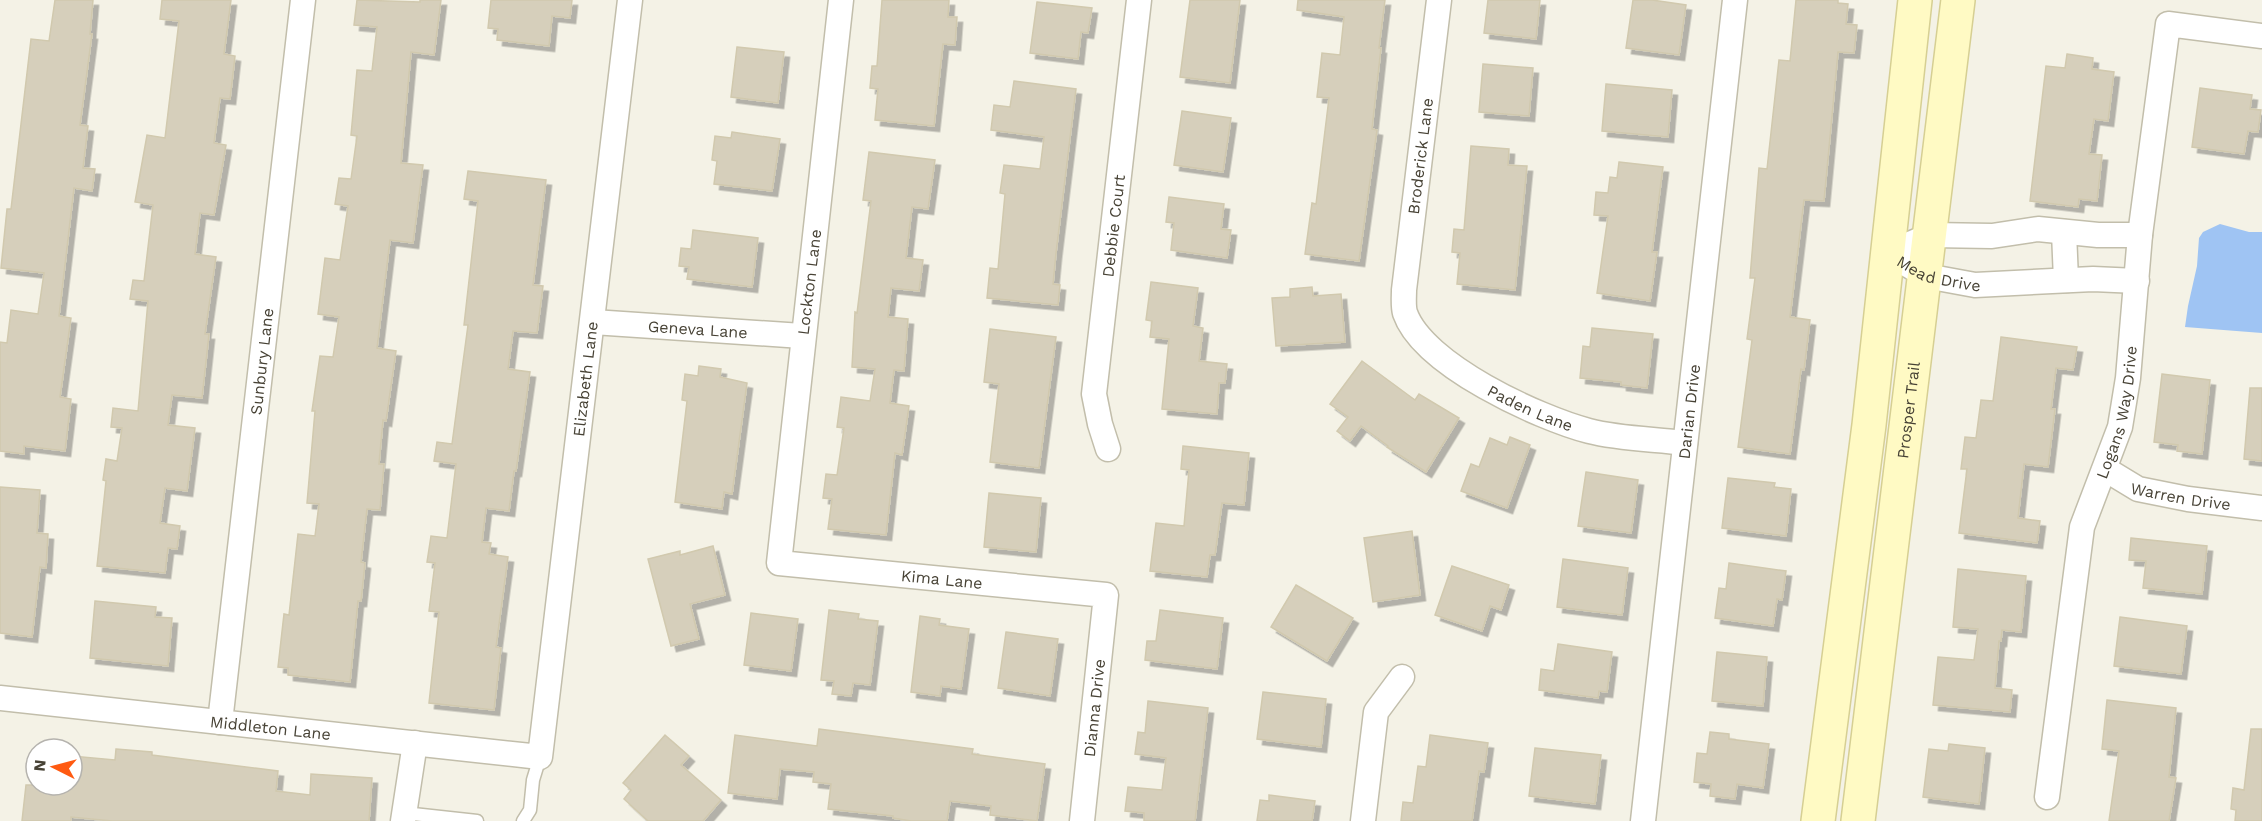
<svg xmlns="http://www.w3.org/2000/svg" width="2262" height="821" viewBox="0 0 2262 821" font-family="'Work Sans',sans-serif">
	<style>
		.water { fill: #9fc4f3 }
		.building { fill: #d6cfbb; stroke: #d1c9ae; stroke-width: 1.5; filter: url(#shadow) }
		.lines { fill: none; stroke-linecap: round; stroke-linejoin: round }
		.lane-casing { stroke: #c2beab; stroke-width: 15 }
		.street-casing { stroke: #c2beab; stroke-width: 27 }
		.secondary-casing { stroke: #d6cf93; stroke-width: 36 }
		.lane { stroke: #fff; stroke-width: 12 }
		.street { stroke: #fff; stroke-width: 24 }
		.secondary { stroke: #fffac4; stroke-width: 33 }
		.labels { text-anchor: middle; stroke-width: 4.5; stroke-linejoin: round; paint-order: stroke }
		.street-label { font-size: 16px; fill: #474235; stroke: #fff }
	</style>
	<defs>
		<filter id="shadow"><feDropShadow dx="5.5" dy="5.5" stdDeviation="0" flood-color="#0004"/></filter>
	</defs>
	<rect width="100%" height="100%" fill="#f4f2e6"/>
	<polygon class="water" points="2220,224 2249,232 2262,232 2262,333 2185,327 2188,306 2197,266 2199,238 2203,232"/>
	<g class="building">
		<polygon points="55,0 93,0 90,34 92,34 80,125 88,126 83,168 95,169 92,191 74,188 59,316 71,318 60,397 71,399 65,451 24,446 24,454 0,451 0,342 7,343 11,310 38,314 44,273 1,268 7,209 11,209 31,39 49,41"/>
		<polygon points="162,0 231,0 224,54 235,56 230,99 220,98 214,143 226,145 214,215 200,213 195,254 216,257 205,334 209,334 202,398 172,395 168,425 195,428 187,491 165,488 160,523 180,526 177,549 168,548 165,573 97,566 106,481 103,480 106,459 117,461 122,428 111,427 113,408 138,411 148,301 130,299 133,280 144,281 153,205 135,202 147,135 165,138 179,21 160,19"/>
		<polygon points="357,0 420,2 420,0 441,0 434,55 411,52 401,163 423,165 413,243 390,240 377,348 396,351 386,421 383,420 379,464 384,464 380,510 367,509 361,562 365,563 361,601 358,601 350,682 288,675 288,668 278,667 284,614 289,615 298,534 315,536 319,504 307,503 315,411 312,411 320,356 333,357 339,317 318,314 325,258 340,260 348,206 335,204 339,178 351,179 357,136 351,135 357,70 372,71 377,27 354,25"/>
		<polygon points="491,0 572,0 570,18 552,16 549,46 497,40 498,29 488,28"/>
		<polygon points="882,0 949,0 948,17 957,17 955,45 943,44 934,126 875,120 878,89 870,88 872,66 877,66"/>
		<polygon points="1190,0 1240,0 1230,83 1180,77"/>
		<polygon points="1298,0 1385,0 1379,48 1381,48 1372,129 1377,130 1359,261 1305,254 1312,203 1316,204 1329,98 1317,97 1322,53 1340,55 1344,17 1297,10"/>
		<polygon points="1488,0 1540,0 1536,39 1484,33"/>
		<polygon points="1633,0 1652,0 1686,5 1679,55 1626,48"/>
		<polygon points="1796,0 1838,0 1838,3 1848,4 1846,24 1857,25 1854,53 1838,52 1824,201 1804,200 1790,317 1810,320 1804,370 1801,369 1790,454 1738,447 1752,340 1747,339 1755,278 1750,278 1759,168 1767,169 1779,60 1790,61"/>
		<polygon points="1037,2 1092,8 1088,33 1081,32 1078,59 1030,53"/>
		<polygon points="737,47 784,52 778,103 731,97"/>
		<polygon points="2067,54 2093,58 2092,69 2114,72 2108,121 2094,119 2089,154 2102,155 2097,201 2079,199 2078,207 2030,201 2046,66 2065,68"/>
		<polygon points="1483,64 1533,68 1529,116 1479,112"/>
		<polygon points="1014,81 1076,89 1056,253 1053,284 1060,285 1058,305 987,298 990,268 998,269 1005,194 1000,193 1004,165 1040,169 1044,137 991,130 994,105 1010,107"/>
		<polygon points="1606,84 1672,90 1668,137 1602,131"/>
		<polygon points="2200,88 2252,95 2250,109 2261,110 2258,132 2248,131 2244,154 2192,147"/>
		<polygon points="1182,111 1231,118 1223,172 1174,165"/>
		<polygon points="732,132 780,139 772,191 714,184 717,161 712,160 715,136 731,138"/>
		<polygon points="1471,146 1509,149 1508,165 1527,166 1515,290 1457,284 1460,253 1452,252 1454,229 1464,230"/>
		<polygon points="869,152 935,160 928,209 912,207 906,258 923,260 919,291 891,288 888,317 908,319 904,371 894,370 890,403 909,406 902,455 895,453 886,535 828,529 832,499 823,498 826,474 837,475 844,428 837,427 841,397 870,401 875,369 852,367 855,312 857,313 871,201 863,200"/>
		<polygon points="1619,162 1663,167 1652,252 1657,252 1650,301 1597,293 1608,216 1594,215 1596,192 1608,193 1610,177 1617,178"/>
		<polygon points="468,171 546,180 533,285 543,286 537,333 513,331 508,369 530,372 516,471 514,471 509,511 486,508 482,542 491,543 489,554 508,557 496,647 501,648 494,710 429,703 439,612 429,611 435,563 427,562 431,536 447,538 456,464 434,461 437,442 452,444 468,325 464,325 478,201 464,199"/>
		<polygon points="1169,197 1224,204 1221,229 1231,230 1227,258 1171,250 1174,223 1166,222"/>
		<polygon points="693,230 758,238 752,287 687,279 689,267 679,266 681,248 691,249"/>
		<polygon points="1151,282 1198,288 1193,326 1203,328 1199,361 1227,364 1225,383 1219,383 1217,414 1162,409 1169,339 1150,337 1152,321 1146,320"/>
		<polygon points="1312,287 1313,296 1341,294 1345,342 1276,346 1272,298 1290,297 1290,289"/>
		<polygon points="1592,328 1653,334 1647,388 1621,385 1621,382 1580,378 1583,346 1590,347"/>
		<polygon points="990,329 1056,337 1039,468 990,462 999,384 984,382"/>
		<polygon points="2001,337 2077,347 2073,370 2056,368 2051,409 2055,409 2048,467 2024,464 2018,518 2040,521 2037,543 1959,533 1967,469 1961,469 1965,437 1976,438 1981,400 1993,401"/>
		<polygon points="1362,361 1415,400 1419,394 1459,418 1426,472 1387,447 1388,446 1361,426 1350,441 1337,431 1348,417 1330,404"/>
		<polygon points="699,366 721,369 720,377 747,383 732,494 724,492 722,509 675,502 687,401 682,400 685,374 698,376"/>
		<polygon points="2162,374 2210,380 2202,454 2177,451 2178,445 2154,442"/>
		<polygon points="2250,388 2262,388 2262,461 2244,459"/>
		<polygon points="1510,437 1530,445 1507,508 1461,491 1471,464 1479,467 1490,438 1507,445"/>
		<polygon points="1183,446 1249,453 1244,505 1222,503 1215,555 1210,555 1207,577 1150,571 1156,523 1184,526 1189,470 1181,469"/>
		<polygon points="1586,472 1638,480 1631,533 1578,526"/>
		<polygon points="1728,478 1775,483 1774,487 1791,489 1786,536 1722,528"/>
		<polygon points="0,487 40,490 37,533 48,534 46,568 40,567 32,637 0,633"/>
		<polygon points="989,493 1041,498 1036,552 984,547"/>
		<polygon points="1412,531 1420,595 1373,602 1364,538"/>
		<polygon points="2131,538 2207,546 2202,594 2143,588 2146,561 2129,560"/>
		<polygon points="713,546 725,595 690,604 699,639 671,646 648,559 680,551 680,555"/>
		<polygon points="1563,559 1628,568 1622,615 1557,607"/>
		<polygon points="1729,563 1786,571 1782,600 1777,599 1773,626 1715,618 1719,588 1726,589"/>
		<polygon points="1452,566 1509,585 1501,610 1490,606 1482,631 1435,615"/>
		<polygon points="1958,569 2026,576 2021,632 2002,630 2001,641 1999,641 1995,688 2012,690 2010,712 1933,705 1938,657 1974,660 1978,629 1953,627"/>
		<polygon points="1296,585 1353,618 1327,661 1271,627"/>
		<polygon points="95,601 156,607 155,617 172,618 168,666 90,658"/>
		<polygon points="829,610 859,614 858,619 878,621 870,685 853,683 851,696 832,694 834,681 821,680"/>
		<polygon points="1160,610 1223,618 1217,669 1145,660 1147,641 1156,641"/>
		<polygon points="751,613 798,619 791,671 744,665"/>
		<polygon points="920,616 940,619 939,625 969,629 961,689 941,686 940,696 911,692"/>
		<polygon points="2120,617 2187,626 2181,674 2114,666"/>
		<polygon points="1006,632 1058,639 1050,696 998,688"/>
		<polygon points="1558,644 1612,652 1607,692 1599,691 1598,698 1539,690 1541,669 1554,671"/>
		<polygon points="1717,652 1767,657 1763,706 1712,701"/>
		<polygon points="1263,692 1326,699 1321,747 1257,739"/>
		<polygon points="2107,700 2176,708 2169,777 2176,778 2169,821 2109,821 2119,751 2102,749"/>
		<polygon points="1148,701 1208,708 1195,821 1144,821 1144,813 1125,811 1128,787 1162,790 1166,758 1135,754 1138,732 1145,733"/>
		<polygon points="819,729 973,749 972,754 1045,764 1037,821 990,815 991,806 950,801 947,821 911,821 893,818 893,816 828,809 831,784 813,782 814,772 780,769 777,799 728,793 735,735 817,746"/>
		<polygon points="2251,729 2262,729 2262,821 2235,821 2236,810 2231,809 2233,788 2244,790"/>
		<polygon points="1710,732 1729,734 1729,739 1769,744 1763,788 1737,784 1735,799 1710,796 1711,784 1694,782 1697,753 1707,754"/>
		<polygon points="665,735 689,756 681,765 721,800 703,821 648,821 624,799 631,790 623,783"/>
		<polygon points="1430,735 1488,743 1484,772 1479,771 1472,821 1401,821 1403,802 1413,803 1418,766 1426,767"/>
		<polygon points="1949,744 1985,748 1979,804 1923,797 1929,749 1948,751"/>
		<polygon points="1535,748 1601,755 1595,804 1529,796"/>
		<polygon points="116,749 152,752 152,755 278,771 276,791 310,795 311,774 372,778 369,821 112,821 71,817 71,821 22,821 26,785 72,785 72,756 115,760"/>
		<polygon points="1269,795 1315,801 1312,821 1257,821 1260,800 1269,801"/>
	</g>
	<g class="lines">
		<g class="lane-casing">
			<g id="lane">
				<polyline points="404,813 477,821"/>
				<polyline points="523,821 530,810 533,780 540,757"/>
			</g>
		</g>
		<g class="street-casing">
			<g id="street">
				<path id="s1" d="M841 0 779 563 1106 595 1082 821"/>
				<path id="s2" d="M1439 0 1404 290C1404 297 1403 306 1405 313 1423 365 1539 418 1589 431 1620 439 1654 439 1685 443"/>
				<polyline points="2064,232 2066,280"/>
				<polyline points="1888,253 1931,235 1992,236 2038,229 2098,235 2140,235"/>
				<path id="s3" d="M1888 253 1926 276 1975 285 2093 279 2137 281"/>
				<path id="s4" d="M593 322 802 336"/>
				<path id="s5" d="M1108 449 1100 424 1094 394 1139 0"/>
				<path id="s6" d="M2105 469 2138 489 2188 499 2262 508"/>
				<path id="s7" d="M0 698 540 757 630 0"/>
				<path id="s8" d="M220 722 303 0"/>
				<path id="s9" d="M2047 797 2082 527 2120 427 2128 378 2140 235 2168 24 2262 36"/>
				<polyline points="403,821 415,743"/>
				<polyline points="1363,821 1376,712 1402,677"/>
				<path id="s10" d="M1643 821 1735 0"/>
			</g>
		</g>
		<g class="secondary-casing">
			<g id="secondary">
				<polyline points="1818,821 1869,425 1915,0"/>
				<path id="s11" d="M1858 821 1958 0"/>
			</g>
		</g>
		<use href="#lane" class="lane"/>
		<use href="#street" class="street"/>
		<use href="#secondary" class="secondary"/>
	</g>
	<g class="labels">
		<g class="street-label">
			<text transform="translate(1420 156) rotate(-83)" y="6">Broderick Lane</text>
			<text dy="6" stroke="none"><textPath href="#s5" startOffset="226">Debbie Court</textPath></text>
			<text dy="6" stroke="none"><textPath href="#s3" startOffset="56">Mead Drive</textPath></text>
			<text transform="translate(809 282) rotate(-83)" y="6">Lockton Lane</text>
			<text dy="6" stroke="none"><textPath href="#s4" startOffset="105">Geneva Lane</textPath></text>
			<text dy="6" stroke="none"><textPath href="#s8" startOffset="363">Sunbury Lane</textPath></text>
			<text dy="6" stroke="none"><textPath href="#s7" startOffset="924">Elizabeth Lane</textPath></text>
			<text dy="6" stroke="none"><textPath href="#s2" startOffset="476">Paden Lane</textPath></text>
			<text dy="6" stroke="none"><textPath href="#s10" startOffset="412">Darian Drive</textPath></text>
			<text dy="6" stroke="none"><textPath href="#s11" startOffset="414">Prosper Trail</textPath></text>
			<text dy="6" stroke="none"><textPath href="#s9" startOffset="393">Logans Way Drive</textPath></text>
			<text dy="6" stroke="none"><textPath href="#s6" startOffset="82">Warren Drive</textPath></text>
			<text dy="6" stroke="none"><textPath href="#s1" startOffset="730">Kima Lane</textPath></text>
			<text transform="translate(1094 708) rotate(-84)" y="6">Dianna Drive</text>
			<text dy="6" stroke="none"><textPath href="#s7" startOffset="272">Middleton Lane</textPath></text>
		</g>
	</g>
	<g transform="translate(54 767) rotate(276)"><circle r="28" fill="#ffffff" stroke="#b5b3ae" stroke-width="1.5"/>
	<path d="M0-4.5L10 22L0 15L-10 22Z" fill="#ff5a11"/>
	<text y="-9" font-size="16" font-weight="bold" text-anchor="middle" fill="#474235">N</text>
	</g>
</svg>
